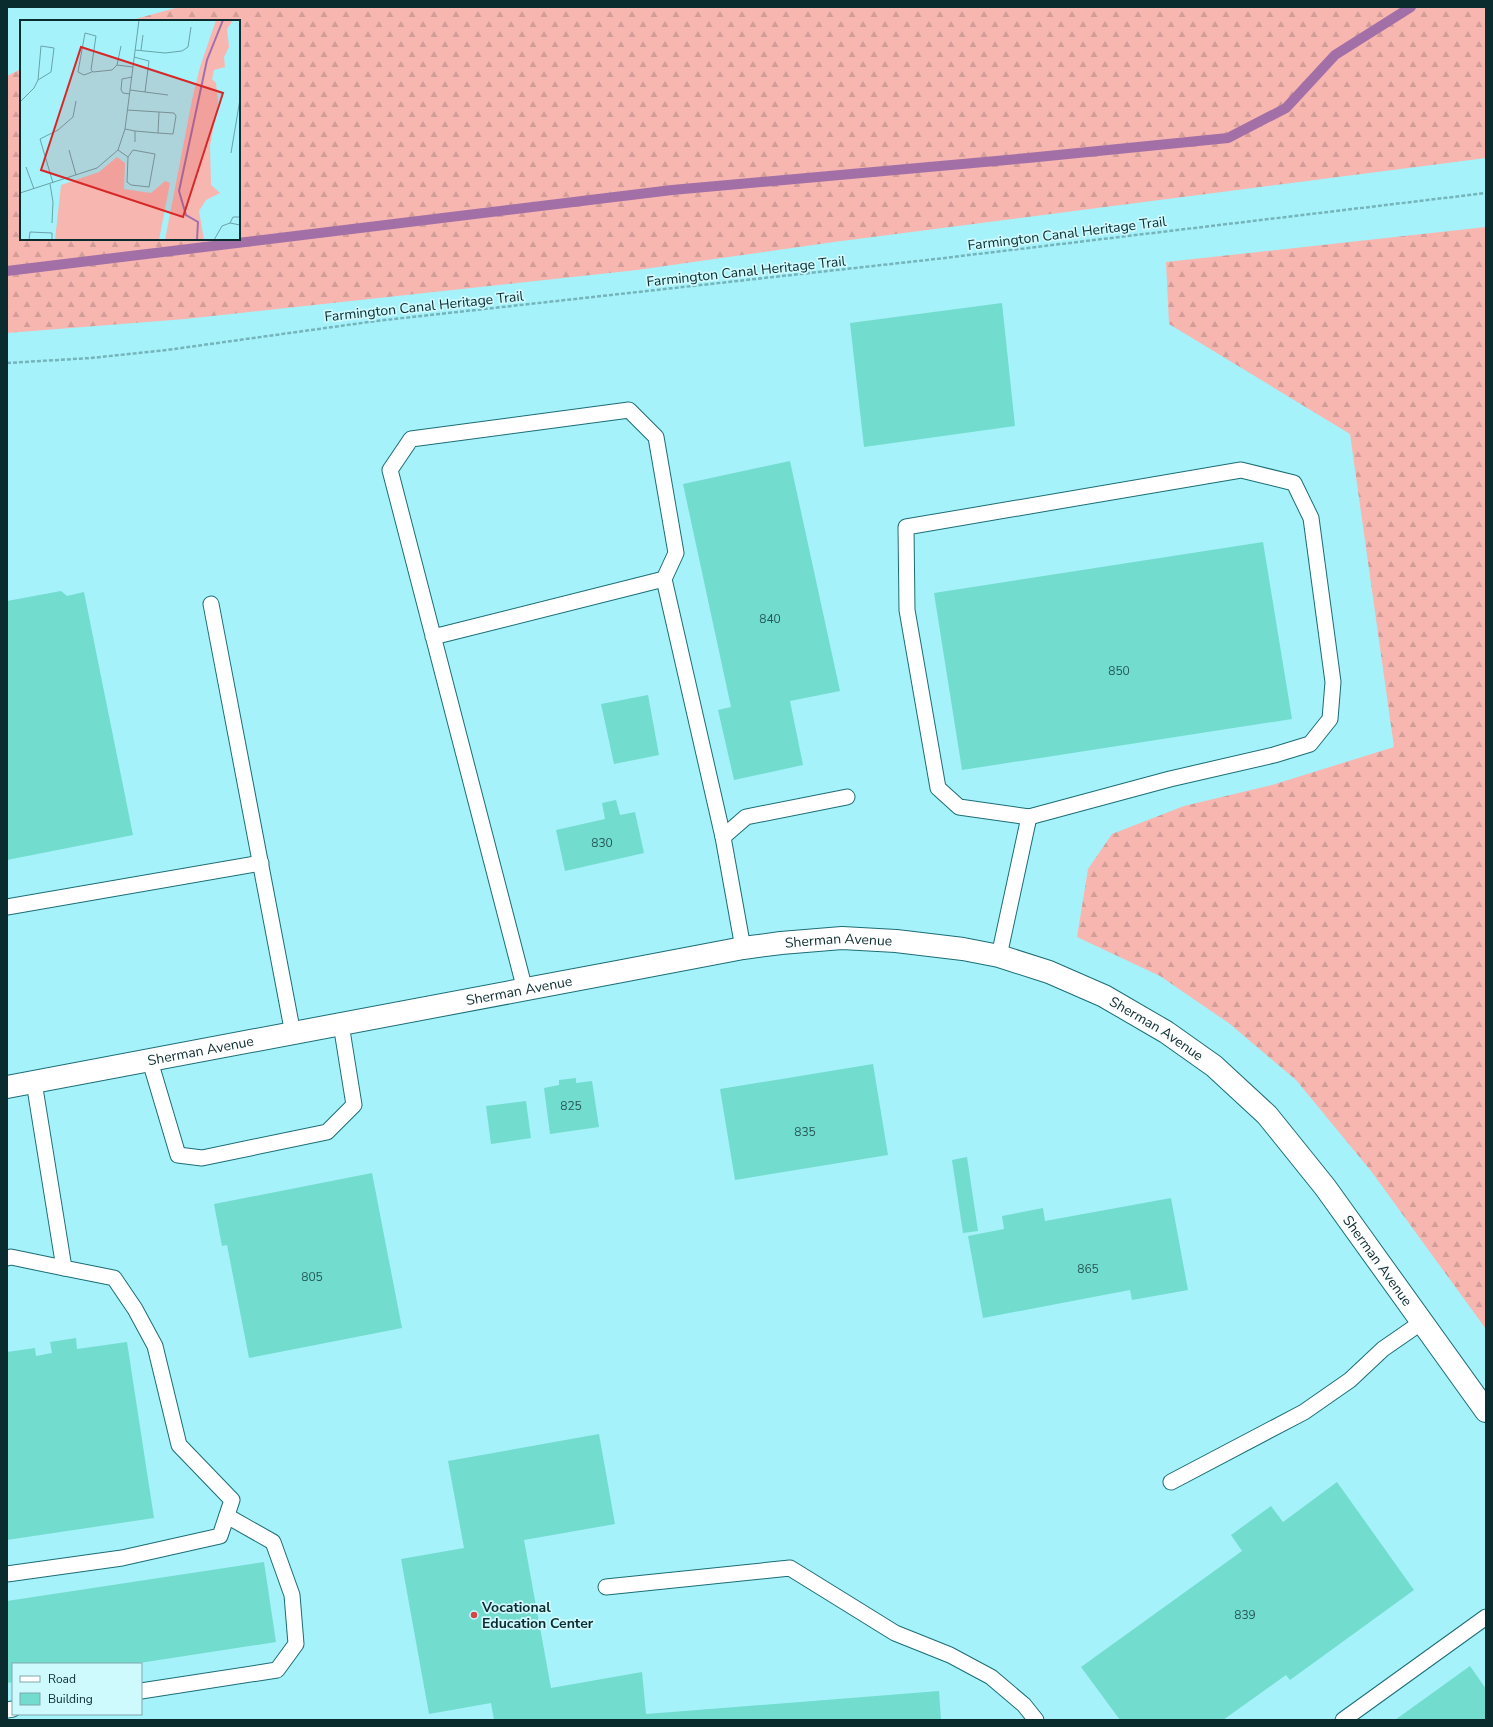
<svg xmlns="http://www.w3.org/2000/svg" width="1493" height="1727" viewBox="0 0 1493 1727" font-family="'Nunito Sans',sans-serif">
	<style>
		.forest { fill: url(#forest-firs) }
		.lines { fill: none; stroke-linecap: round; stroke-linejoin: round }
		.stream { stroke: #a36fa7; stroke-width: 10 }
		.building { fill: #72dcce }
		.service-casing { stroke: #1c6d75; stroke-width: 17 }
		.secondary-casing { stroke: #1c6d75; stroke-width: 24 }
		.path { stroke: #75b4ba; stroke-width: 2.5; stroke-dasharray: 4 2; stroke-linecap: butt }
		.service { stroke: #fff; stroke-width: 15 }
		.secondary { stroke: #fff; stroke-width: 22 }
		.poi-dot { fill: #d54546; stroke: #cefafe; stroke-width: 1.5 }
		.labels { text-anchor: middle; stroke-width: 3.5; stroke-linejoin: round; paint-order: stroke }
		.number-label { font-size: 12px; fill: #255857 }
		.street-label { font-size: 14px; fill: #0b2c2f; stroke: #cefafe }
		.poi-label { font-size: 14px; font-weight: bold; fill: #0b2c2f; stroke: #cefafe; text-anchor: start }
		.inset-river { fill: none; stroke: #a36fa7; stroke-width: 2 }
		.inset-road { fill: none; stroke: #68a3a9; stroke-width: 1 }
		.view { fill: #d62828; fill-opacity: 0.15; stroke: #d62828; stroke-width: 2 }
		.inset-edge { fill: none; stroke: #0b2c2f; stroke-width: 2 }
	</style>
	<defs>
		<pattern id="forest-firs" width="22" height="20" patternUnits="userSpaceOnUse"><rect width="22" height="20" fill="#f7b6b0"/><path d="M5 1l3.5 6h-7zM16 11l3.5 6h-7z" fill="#d29d98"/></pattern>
	</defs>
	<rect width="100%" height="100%" fill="#a6f2fa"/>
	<g class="forest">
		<polygon points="179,7 1486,7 1486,158 834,242 637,270 185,319 7,333 7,76 21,69 21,239 239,239 239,21 128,21"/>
		<polygon points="1486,227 1486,1329 1371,1171 1296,1080 1230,1024 1160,976 1077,937 1088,869 1112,834 1184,806 1272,785 1394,747 1350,434 1169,324 1166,262"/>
	</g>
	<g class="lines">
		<polyline class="stream" points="7,271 672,190 1028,158 1228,138 1286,108 1335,55 1411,7"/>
	</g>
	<g class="building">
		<polygon points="1002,303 1015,426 864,447 850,323"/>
		<polygon points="790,461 840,691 790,701 803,765 734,780 718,710 731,707 683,484"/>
		<polygon points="1263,542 1292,719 962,770 934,593"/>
		<polygon points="61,591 67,596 84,592 133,835 7,860 7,601"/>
		<polygon points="648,695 659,755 614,764 601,704"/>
		<polygon points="616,800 620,815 635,812 644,853 565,871 556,830 605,819 602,803"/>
		<polygon points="873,1064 888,1155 735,1180 720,1089"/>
		<polygon points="576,1078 576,1083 592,1081 599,1127 550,1134 544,1088 559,1085 559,1080"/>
		<polygon points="526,1101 531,1138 491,1144 486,1106"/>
		<polygon points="967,1157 978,1231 963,1233 952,1160"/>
		<polygon points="372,1173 402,1328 249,1358 227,1245 222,1246 214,1204"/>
		<polygon points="1171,1198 1188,1290 1132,1300 1130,1290 983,1318 968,1236 1004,1229 1002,1216 1043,1208 1045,1221"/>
		<polygon points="76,1338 77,1349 127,1342 154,1518 7,1540 7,1352 35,1348 36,1356 52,1353 50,1342"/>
		<polygon points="599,1434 615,1524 524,1540 551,1688 642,1672 646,1714 939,1691 941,1720 494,1720 491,1703 429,1714 401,1559 464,1548 448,1461"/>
		<polygon points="1337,1482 1414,1590 1290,1680 1286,1675 1223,1720 1120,1720 1081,1667 1242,1551 1231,1535 1271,1506 1283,1522"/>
		<polygon points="264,1562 276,1642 133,1664 13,1664 13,1682 7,1683 7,1601"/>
		<polygon points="1470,1666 1486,1689 1486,1720 1395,1720"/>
	</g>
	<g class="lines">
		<g class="service-casing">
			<g id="service">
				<polygon points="1241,470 1294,483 1311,518 1333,682 1330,719 1310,744 1274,755 1170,779 1029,817 959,807 938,788 907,610 906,527"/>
				<polyline points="664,579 723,837"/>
				<polyline points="211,604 293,1034"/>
				<polyline points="433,637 664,579 676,553 656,437 629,410 411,439 390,470 525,990"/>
				<polyline points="7,907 261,863"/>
				<polyline points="743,948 723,837 746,817 847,797"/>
				<polyline points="999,956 1029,817"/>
				<polyline points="150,1061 178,1155 202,1158 327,1132 354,1105 341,1024"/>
				<polyline points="7,1258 11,1257 64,1268 34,1082"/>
				<polyline points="1171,1482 1304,1412 1350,1380 1383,1349 1422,1322"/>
				<polyline points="7,1574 122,1558 220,1536 232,1500 179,1445 155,1346 135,1309 114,1278 64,1268"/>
				<polyline points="606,1587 790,1568 895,1633 950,1655 991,1677 1024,1705 1036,1720"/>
				<polyline points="141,1691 277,1670 296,1644 292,1595 273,1542 227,1516"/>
				<polyline points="7,1710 13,1709"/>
				<polyline points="1343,1720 1486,1617"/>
			</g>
		</g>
		<g class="secondary-casing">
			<g id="secondary">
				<path id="s1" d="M7 1087 617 972 743 948 781 943 842 938 896 941 963 949 999 956 1049 972 1104 996 1166 1032 1214 1066 1267 1115 1325 1187 1486 1411"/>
			</g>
		</g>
		<polyline class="path" points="7,363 91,358 167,350 376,321 936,259 1486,193"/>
		<use href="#service" class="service"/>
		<use href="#secondary" class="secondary"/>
	</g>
	<circle class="poi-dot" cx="474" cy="1615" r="4"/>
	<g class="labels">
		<g class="number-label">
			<text x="770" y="623">840</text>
			<text x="1119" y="675">850</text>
			<text x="602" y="847">830</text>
			<text x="571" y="1110">825</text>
			<text x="805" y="1136">835</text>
			<text x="1088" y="1273">865</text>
			<text x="312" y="1281">805</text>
			<text x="1245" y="1619">839</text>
		</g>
		<g class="street-label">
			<text transform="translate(1067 233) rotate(-7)" y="5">Farmington Canal Heritage Trail</text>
			<text transform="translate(746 271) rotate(-6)" y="5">Farmington Canal Heritage Trail</text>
			<text transform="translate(424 306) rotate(-6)" y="5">Farmington Canal Heritage Trail</text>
			<text dy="5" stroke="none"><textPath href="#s1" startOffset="845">Sherman Avenue</textPath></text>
			<text dy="5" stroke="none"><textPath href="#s1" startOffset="521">Sherman Avenue</textPath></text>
			<text dy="5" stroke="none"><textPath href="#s1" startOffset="1181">Sherman Avenue</textPath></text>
			<text dy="5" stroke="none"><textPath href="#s1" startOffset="197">Sherman Avenue</textPath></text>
			<text dy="5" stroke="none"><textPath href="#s1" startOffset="1505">Sherman Avenue</textPath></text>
		</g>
		<g class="poi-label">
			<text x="482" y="1612">Vocational<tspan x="482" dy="16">Education Center</tspan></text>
		</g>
	</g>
	<g transform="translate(20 20)">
		<rect width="220" height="220" fill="#a6f2fa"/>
		<path d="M196 0H213L207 9 209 27 204 37 205 47 194 50 192 59 196 63 198 82 190 126 191 165 200 173 186 180 179 191 184 220H145L172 80 180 47ZM97 137 105 143 104 169 131 173 145 161 150 163 139 220H35L41 165 79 152Z" fill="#f7b6b0"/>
		<path class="inset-river" d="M177 220 178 202 166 195 159 171 187 40 203 0"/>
		<path class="inset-road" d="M101 26 97 45 113 47M115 30 145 33 162 31 168 27 171 7M121 30 123 15M114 37 129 41 125 72M72 52 64 55 58 52 65 13 76 16 71 50 73 52 92 50 97 45M110 70 148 75M110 74 103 73 101 70 102 59 112 57M0 82 14 68 18 60 21 26 34 28 31 52 18 60M107 90 139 92 154 93 156 96 153 114 138 113 139 92M105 109 115 111V122M115 111 138 113M49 130 56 155M98 130 108 137M113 130 135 134 129 167 111 165 107 162 108 137ZM211 133 220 79M6 147 14 169M33 163 20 119 38 110 53 97 56 81M30 164 33 182 32 203M0 173 77 148 98 130 105 109 119 0M210 203 213 197H220M9 220 10 212 32 213V220M194 220 202 206 210 203 220 205"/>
		<path class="view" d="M61 27 203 73 163 197 21 150Z"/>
		<rect width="220" height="220" class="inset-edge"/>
	</g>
	<rect width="1493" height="1727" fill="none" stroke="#0b2c2f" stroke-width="16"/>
	<rect x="12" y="1663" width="130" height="52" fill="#cefafe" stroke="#80a8ab"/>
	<rect x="20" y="1676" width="20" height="6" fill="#ffffff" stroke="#80a8ab"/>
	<text x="48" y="1683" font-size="12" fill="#0b2c2f">Road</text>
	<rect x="20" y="1693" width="20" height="12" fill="#72dcce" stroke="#80a8ab"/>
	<text x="48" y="1703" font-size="12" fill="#0b2c2f">Building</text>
</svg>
